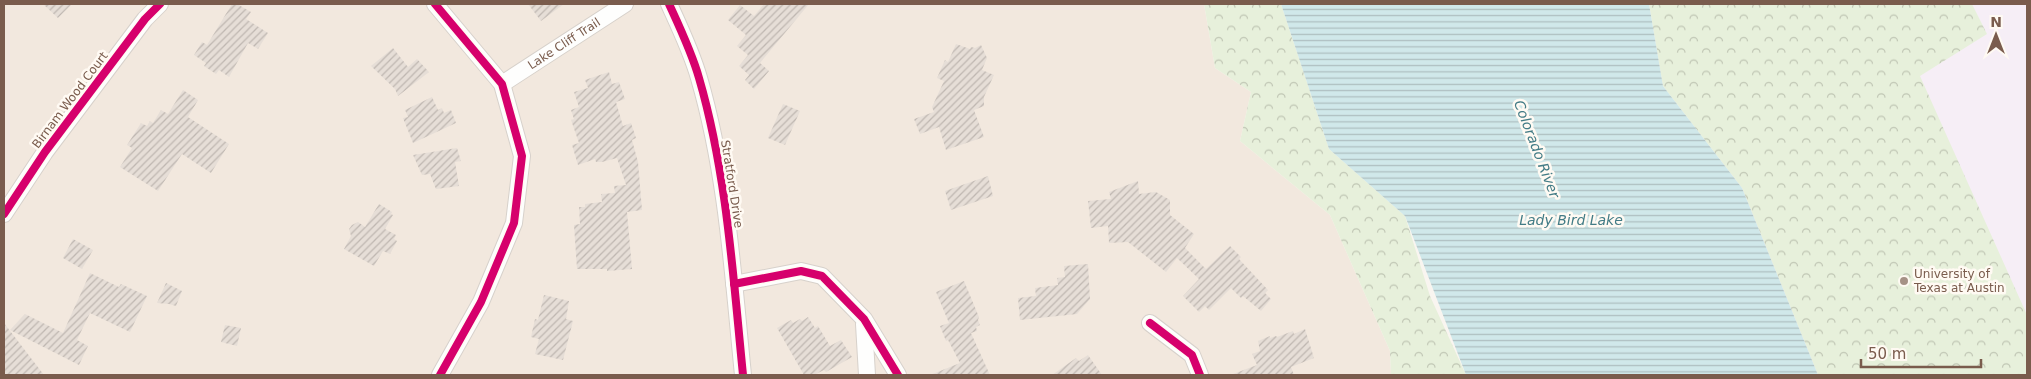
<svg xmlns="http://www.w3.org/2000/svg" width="2031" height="379" viewBox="0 0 2031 379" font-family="'DejaVu Sans',sans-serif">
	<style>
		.residential { fill: #f2e8de }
		.education { fill: #f6eef6 }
		.forest { fill: url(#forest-crowns) }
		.water { fill: url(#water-rules) }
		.building { fill: url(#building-hatch) }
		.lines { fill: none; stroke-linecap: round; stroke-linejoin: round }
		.minor-casing { stroke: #d7d1cb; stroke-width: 18 }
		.minor { stroke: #fefefd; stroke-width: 16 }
		.cycleway-casing { stroke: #fffaf3; stroke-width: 11 }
		.cycleway { stroke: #d6006c; stroke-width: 8 }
		.poi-dot { fill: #a69286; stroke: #fffaf3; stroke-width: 2 }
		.labels { text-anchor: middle; stroke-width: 5; stroke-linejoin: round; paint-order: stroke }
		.street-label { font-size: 12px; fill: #7a5c4d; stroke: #fffaf3 }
		.poi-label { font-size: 12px; fill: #7a5c4d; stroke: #fffaf3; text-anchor: start }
		.water-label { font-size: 14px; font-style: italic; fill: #437c86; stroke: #fffaf3 }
	</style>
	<defs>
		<pattern id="forest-crowns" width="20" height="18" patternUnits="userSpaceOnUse" patternTransform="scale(1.25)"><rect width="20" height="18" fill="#e7f0db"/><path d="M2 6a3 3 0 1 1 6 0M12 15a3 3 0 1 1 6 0" fill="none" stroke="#c0c6b4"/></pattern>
		<pattern id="water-rules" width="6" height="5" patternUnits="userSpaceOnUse" patternTransform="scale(1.25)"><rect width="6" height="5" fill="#d0e8ea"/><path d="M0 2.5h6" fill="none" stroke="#aebfc0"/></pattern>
		<pattern id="building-hatch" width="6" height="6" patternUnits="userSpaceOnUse" patternTransform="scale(1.25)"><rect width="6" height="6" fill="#e6ded7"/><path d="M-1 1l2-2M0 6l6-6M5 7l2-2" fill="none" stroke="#bfb7b1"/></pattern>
	</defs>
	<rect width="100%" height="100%" fill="#f9f5f0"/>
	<polygon class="residential" points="4,4 1204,4 1215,68 1251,92 1240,141 1330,215 1390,351 1391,375 4,375"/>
	<polygon class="education" points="1649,4 2027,4 2027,375 1818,375"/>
	<g class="forest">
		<polygon points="1204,4 1281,4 1329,149 1405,216 1430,296 1466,375 1391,375 1390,351 1330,215 1240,141 1251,92 1215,68"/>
		<polygon points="1649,4 1972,4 1987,34 1920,76 2027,315 2027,375 1818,375 1742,188 1663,86"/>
	</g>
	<polygon class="water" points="1281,4 1649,4 1663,86 1742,188 1818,375 1466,375 1405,216 1329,149"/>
	<g class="building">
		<polygon points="43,4 72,4 58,18"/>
		<polygon points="232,4 237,4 251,12 246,19 268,33 258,49 248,43 229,77 219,70 216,74 204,66 206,63 194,55 202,42 207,45"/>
		<polygon points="528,4 564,4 541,21"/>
		<polygon points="764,4 809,4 760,63 769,71 754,89 745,80 749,75 739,66 748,55 737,46 746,35 728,20 740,5 754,16"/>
		<polygon points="956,44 970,49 971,47 975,48 981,45 987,58 982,70 994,75 984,97 984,106 974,110 984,137 946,150 939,127 920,134 914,119 934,112 932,107 944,81 937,78 945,60 948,62"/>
		<polygon points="393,48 408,67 417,59 429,72 398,96 395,89 371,66"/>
		<polygon points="609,72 612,84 619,82 625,99 616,102 623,126 631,123 636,138 632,140 638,162 642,210 627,212 632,269 607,271 607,269 577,269 574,225 580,224 579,207 585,207 585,204 602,202 601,194 615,193 614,186 626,185 617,158 602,162 596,162 595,159 578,165 572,145 579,143 571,120 574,119 571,110 579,107 574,92 588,88 585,80"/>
		<polygon points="183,90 198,100 188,117 229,144 211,173 182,154 158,191 120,167 132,148 127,145 141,123 147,126 150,121 153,123 161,110 168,114"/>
		<polygon points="432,97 438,110 442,108 444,113 451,110 456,123 413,143 403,118 408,117 405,110"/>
		<polygon points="783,104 800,111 785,145 768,138"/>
		<polygon points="457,148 461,161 455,162 459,186 436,189 430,174 422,175 413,155"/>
		<polygon points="988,176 993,196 951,210 945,191"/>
		<polygon points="1138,181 1139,194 1156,192 1170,200 1170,215 1194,234 1185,248 1206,269 1230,246 1241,257 1239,259 1268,290 1265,293 1271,299 1261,311 1243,296 1241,298 1231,288 1209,310 1205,306 1199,312 1183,296 1199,279 1177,258 1166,272 1128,242 1109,243 1108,226 1091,228 1088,201 1111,199 1109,192"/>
		<polygon points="379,204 392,212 391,214 393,215 385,229 396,235 394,239 397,241 390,254 383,251 374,266 344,249 351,236 349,229 352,225 358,222 365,227"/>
		<polygon points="73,239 93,250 82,269 63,258"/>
		<polygon points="1088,264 1090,299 1077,314 1020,320 1018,298 1036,296 1035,288 1058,285 1057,278 1065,277 1064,266"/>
		<polygon points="90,273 119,287 121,284 147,296 130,332 90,313 77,340 88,346 79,365 10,330 25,314 63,333"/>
		<polygon points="964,281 979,317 978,320 980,325 976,327 977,331 971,333 990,375 930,375 960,363 948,340 946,341 940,326 949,323 936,292"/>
		<polygon points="166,283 182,291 176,306 169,304 157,303"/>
		<polygon points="544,295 569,301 566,319 573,321 563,360 535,354 539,339 531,337 535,319 538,320"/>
		<polygon points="808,317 815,328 818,326 830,346 841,340 852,357 826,372 824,370 814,375 804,375 777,328 791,320 793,323 800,319 802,321"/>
		<polygon points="4,323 44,375 4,375"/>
		<polygon points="225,325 241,328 237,346 221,342"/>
		<polygon points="1305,329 1314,358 1291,367 1294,375 1233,375 1233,374 1257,365 1252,354 1260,351 1258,341 1270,336 1270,338 1276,336 1277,337 1293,331 1294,334"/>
		<polygon points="1088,355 1102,375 1052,375 1076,358 1079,361"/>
	</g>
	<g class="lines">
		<g class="minor-casing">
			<g id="minor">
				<polyline points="435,4 502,84 522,156 514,223 481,302 440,375"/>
				<path d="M669 4C680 28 692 53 699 78 727 174 733 276 743 375"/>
				<path id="s1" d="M502 84 625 4"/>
				<polyline points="4,214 45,152 145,19 160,4"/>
				<polyline points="734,284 801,271 822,276 864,319 898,375"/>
				<polyline points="1150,323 1192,355 1200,375"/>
				<polyline points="864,324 867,375"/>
			</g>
		</g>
		<use href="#minor" class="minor"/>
		<g class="cycleway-casing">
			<g id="cycleway">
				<polyline points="435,4 502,84 522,156 514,223 481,302 440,375"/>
				<path d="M669 4C680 28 692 53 699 78 727 174 733 276 743 375"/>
				<polyline points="4,214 45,152 145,19 160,4"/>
				<polyline points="734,284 801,271 822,276 864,319 898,375"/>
				<polyline points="1150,323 1192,355 1200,375"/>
			</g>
		</g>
		<use href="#cycleway" class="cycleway"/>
	</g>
	<circle class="poi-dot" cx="1904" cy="281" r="5"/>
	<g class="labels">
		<g class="street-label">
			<text dy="4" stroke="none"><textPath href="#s1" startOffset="74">Lake Cliff Trail</textPath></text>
			<text transform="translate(70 100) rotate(-53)" y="4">Birnam Wood Court</text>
			<text transform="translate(732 184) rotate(81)" y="4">Stratford Drive</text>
		</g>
		<g class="poi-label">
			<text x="1914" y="278">University of<tspan x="1914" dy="14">Texas at Austin</tspan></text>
		</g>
		<g class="water-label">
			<text transform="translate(1537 149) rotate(69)" y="5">Colorado River</text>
			<text x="1571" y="225">Lady Bird Lake</text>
		</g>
	</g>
	<rect width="2031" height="379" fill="none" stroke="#7a5c4d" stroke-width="10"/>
	<g transform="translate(1996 35)" stroke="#fffaf3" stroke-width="4" paint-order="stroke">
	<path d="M0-4L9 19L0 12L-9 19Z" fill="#7a5c4d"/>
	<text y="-8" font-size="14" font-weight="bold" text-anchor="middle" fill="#7a5c4d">N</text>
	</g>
	<path d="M1861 359v8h120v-8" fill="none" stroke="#7a5c4d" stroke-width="2.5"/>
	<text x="1868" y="359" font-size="15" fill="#7a5c4d" stroke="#fffaf3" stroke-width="4" paint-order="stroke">50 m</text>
</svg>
